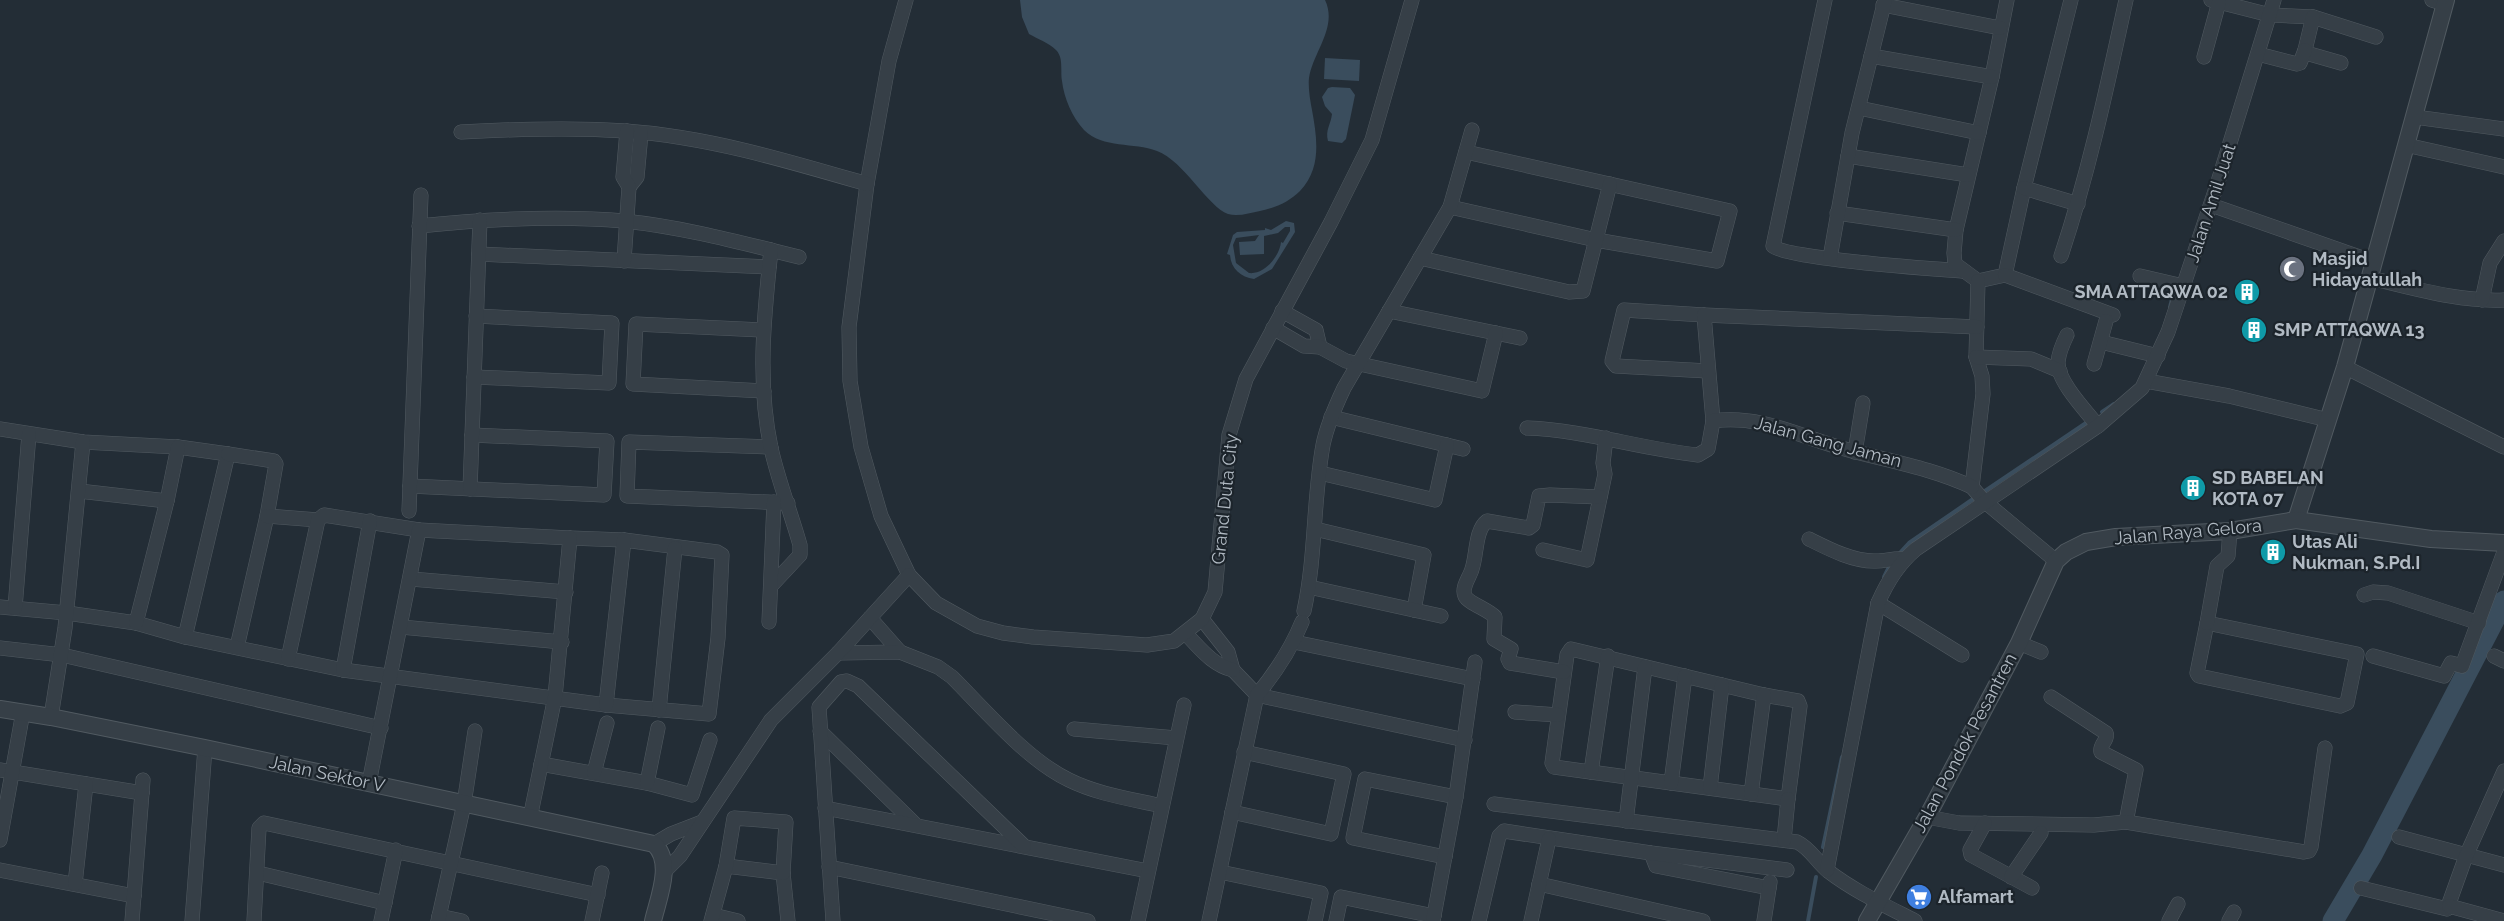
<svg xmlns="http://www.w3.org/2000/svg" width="2504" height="921" viewBox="0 0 2504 921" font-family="Raleway,sans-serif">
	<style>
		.water { fill: #3a4d5d; fill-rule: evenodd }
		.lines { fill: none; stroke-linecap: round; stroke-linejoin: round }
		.stream { stroke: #3a4d5d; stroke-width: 4 }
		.river { stroke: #3a4d5d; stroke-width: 21 }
		.minor-casing { stroke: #515a61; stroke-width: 15 }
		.tertiary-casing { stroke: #515a61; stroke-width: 18 }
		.minor { stroke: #363f47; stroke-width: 14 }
		.tertiary { stroke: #363f47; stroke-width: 16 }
		.labels { text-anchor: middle; stroke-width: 4.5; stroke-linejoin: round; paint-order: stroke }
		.street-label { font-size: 18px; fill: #b1bac3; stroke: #1c242b }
		.poi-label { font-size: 18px; font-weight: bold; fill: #b1bac3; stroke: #1c242b; text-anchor: start }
	</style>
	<rect width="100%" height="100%" fill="#232d36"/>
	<g class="water">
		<path d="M1020 0H1325C1338 27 1313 52 1309 78 1308 87 1310 100 1312 110 1317 138 1322 168 1300 191 1289 202 1275 208 1260 211 1250 213 1238 217 1228 214 1208 207 1184 161 1157 151 1134 142 1103 149 1084 130 1072 117 1064 98 1062 81 1060 71 1064 58 1056 50 1049 43 1038 39 1029 34L1022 17Z"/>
		<polygon points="1325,58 1360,60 1359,81 1324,79"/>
		<path d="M1332 87 1350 88 1355 95 1346 139 1342 143 1328 141C1325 130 1331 124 1332 114L1325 106 1322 97 1328 88Z"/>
		<path d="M1286 221 1294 223 1295 232 1272 269 1254 279C1241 277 1231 269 1230 255L1227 254 1233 235 1237 232 1265 230V228L1271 230ZM1285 227H1290V231L1283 243 1281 242C1280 255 1265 275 1249 273L1236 263 1233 245 1236 238 1259 235 1255 241 1239 242 1240 255 1264 254V236L1278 233Z"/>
	</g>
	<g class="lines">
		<g class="stream">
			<polyline points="2170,307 2173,295"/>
			<polyline points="2102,412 2114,404"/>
			<polyline points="1982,493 2086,423"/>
			<polyline points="1898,555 1909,543 1976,497"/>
			<polyline points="1884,577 1891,563"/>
			<polyline points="1823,847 1842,757"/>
			<polyline points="1808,921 1816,877"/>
		</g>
		<polyline class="river" points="2333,921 2372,855 2504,601"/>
		<g class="minor-casing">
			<g id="minor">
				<polyline points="906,0 889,61 867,184 849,327 850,381 861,447 881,516 909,575"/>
				<path d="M1825 0 1773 246C1785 259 1936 269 1964 271"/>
				<polyline points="2007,0 1992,77 1956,230 1954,253 1955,264 1978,281 2005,275 2024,188 2071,0"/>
				<polyline points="2211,0 2270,15 2313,17 2376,37"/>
				<polyline points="2432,0 2445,4"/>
				<polyline points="1883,5 2000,28"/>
				<polyline points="2313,17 2305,50 2306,53 2341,63"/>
				<polyline points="2258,54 2297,64 2300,63 2305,50"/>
				<polyline points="1871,56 1992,77"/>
				<polyline points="2204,57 2219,2"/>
				<polyline points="1859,108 1979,133"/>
				<polyline points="2415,117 2504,129"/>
				<path d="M461 132C516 129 571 127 626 131 709 137 788 161 867 184"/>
				<polyline points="2406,145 2504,167"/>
				<polyline points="1848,156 1968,175"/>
				<polyline points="629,187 637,177 641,133"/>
				<polyline points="2024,188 2078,204"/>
				<polyline points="2211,205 2374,262"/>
				<polyline points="1450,207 1596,240 1717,261 1730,211 1466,152"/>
				<polyline points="1837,213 1956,230"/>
				<path d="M419 226C487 219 556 215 624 221 683 227 742 243 799 257"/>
				<polyline points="479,254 769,267"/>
				<path d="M2061 256C2089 172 2107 87 2126 0"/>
				<polyline points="1420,258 1569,292 1583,291 1610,184"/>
				<polyline points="1830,258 1852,133 1885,0"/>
				<polyline points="624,261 629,187 623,177 627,131"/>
				<polyline points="2005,275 2113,315"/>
				<polyline points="2140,276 2183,286"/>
				<path d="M2370 278C2414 288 2458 302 2504 300"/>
				<polyline points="1978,281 1976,357 1982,376 1983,394 1972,487 1984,501 2056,561"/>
				<polyline points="2482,300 2490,263 2504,241"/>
				<polyline points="1282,311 1316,330 1320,347"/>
				<polyline points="1389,311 1520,338"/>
				<polyline points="1704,315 1624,310 1612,361 1616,366 1708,371"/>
				<polyline points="1273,328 1304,346 1320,347 1346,361 1482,391 1496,333"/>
				<polyline points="762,330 636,324 633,384 764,391"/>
				<path d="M2067 335C2063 343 2059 352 2058 362 2057 381 2086 411 2098 426"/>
				<polyline points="2101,342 2158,356"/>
				<polyline points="1976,357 2031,359 2060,371"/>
				<polyline points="2094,364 2106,321"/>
				<polyline points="2345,367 2504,447"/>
				<polyline points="474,377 609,383 612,323 476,316"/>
				<polyline points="2146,381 2229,396 2328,420"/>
				<polyline points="1331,417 1463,449"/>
				<polyline points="1713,421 1704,315 1977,327"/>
				<path d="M1527 428C1585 430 1640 449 1698 455L1708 449 1713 421C1760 414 1801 437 1845 449 1888 461 1932 468 1972 487"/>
				<polyline points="0,429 83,442 178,447 228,454 185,637"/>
				<polyline points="771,447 629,442 627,496 788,503"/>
				<polyline points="1855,452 1863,403"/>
				<polyline points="228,454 274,461 276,464 267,516 237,647"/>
				<polyline points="1320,473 1435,500 1447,445"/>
				<polyline points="410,486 604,495 607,441 472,435"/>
				<polyline points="470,489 480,220"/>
				<polyline points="79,491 167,501"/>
				<polyline points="409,511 421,195"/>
				<polyline points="267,516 318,520"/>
				<polyline points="1315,529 1424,555 1414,610"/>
				<path d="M1809 539C1829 549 1854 562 1876 561 1886 561 1894 558 1904 559"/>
				<polyline points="1543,550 1587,560 1605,474 1603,463 1606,438"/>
				<polyline points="411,579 566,592"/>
				<path d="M771 586 800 555V545C791 513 778 480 771 448 757 383 764 315 771 250"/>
				<polyline points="1309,587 1441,616"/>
				<polyline points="2364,595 2373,592 2388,593 2479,623"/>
				<polyline points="1878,603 1962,655"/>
				<polyline points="0,607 67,613 136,623 185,637 343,670 606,705 709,714 718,638 722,555 717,552 624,540 570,538"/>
				<polyline points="15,608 29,434"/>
				<path d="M1304 611C1316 556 1313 500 1323 445 1327 425 1335 407 1344 388L1450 207 1472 130"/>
				<polyline points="870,618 900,652"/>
				<polyline points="1202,619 1228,652 1233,670 1257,695 1465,740"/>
				<polyline points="769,622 774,502"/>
				<polyline points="136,623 167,501 178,447"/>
				<polygon points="2207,623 2357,654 2347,703 2340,706 2199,676 2197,673"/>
				<polyline points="2207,623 2217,566 2228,556 2230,531"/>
				<polyline points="401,627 562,642"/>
				<path d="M1185 633C1200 648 1212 665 1233 670"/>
				<polyline points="1294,642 1473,679"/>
				<polyline points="2019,643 2041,652"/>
				<polyline points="0,648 62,655 381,728"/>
				<polygon points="1571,649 1764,695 1798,701 1800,706 1788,799 1554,767 1552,763 1567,655"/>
				<path d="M838 653 900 652 938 667 952 677C985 710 1027 760 1069 780 1097 794 1131 799 1162 806"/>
				<polyline points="2373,656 2444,676 2451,663 2462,666 2504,552"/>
				<polyline points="2494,656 2504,661"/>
				<polyline points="288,659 318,520 324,515 419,530"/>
				<polyline points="343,670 370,521"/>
				<path d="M1564 672 1510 663 1508 659 1511 649 1494 639 1495 617C1489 610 1468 603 1465 596 1461 587 1470 577 1472 569 1477 555 1475 530 1487 521L1529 528 1533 525 1539 496 1550 495 1600 497"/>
				<path d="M2051 697 2106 733C2109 740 2099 744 2101 752L2136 770 2126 822"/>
				<polyline points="606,705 624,540"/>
				<polyline points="659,710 675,548"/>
				<polyline points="1515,712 1558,715"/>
				<polyline points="51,717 65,628 83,442"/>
				<polyline points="1074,729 1176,738"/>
				<polyline points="820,731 916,825"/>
				<polyline points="541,764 647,783 692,795 710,740"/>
				<polyline points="0,770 142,793"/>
				<polyline points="1591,772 1608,656"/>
				<polyline points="594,773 607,723"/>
				<polyline points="369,783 419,530 570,538 555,697 530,818"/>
				<polyline points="647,783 658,728"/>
				<polyline points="1671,783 1685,676"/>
				<polyline points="1710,788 1722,685"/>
				<polyline points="1751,794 1764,695"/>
				<path d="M1494 804 1797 842C1810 848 1817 862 1828 871 1854 891 1886 906 1915 921"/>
				<polyline points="825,808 1148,871"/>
				<polyline points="1232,812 1331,834 1344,774 1244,752"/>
				<polyline points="1927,817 1959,823 2094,825 2126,822 2304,852 2309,851 2311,847 2325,748"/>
				<polyline points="1626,821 1645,667"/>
				<polyline points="1985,823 1970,850 1971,855 2032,888"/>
				<polyline points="2399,837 2504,865"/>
				<polyline points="0,840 23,712"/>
				<polyline points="1784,840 1788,799"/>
				<polyline points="654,844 671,834 702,822"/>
				<polyline points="1651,853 1656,866 1769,888"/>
				<polyline points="1445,857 1353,838 1365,779 1456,797"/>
				<polyline points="726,866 783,873 788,921"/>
				<polyline points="829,867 1088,921"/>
				<polyline points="0,870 134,896"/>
				<path d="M1827 870 1878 603C1887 582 1898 564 1916 549L2098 426 2142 388 2168 332 2217 185 2274 0"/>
				<polyline points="664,872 680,856 771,720 838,653 909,575 936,603 977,626 1003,633 1033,637 1147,645 1174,641 1202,619 1215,592 1229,435 1246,379 1331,222 1372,140 1412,0"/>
				<polyline points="1220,872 1321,893 1315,921"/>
				<polyline points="258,873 385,903"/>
				<polyline points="2011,877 2041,833"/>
				<polyline points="75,884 86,784"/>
				<polyline points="1539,884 1703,921"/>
				<polyline points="2361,888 2447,909 2466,856 2504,771"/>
				<polyline points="2449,906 2504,921"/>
				<polyline points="713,915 738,921"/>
				<polyline points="439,916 462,921"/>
				<polyline points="132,921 143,780"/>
				<polyline points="192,921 205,748"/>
				<polyline points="254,921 259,828 264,823 598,895"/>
				<polyline points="381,921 396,850"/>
				<polyline points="438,921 464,804 475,731"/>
				<polyline points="592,921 602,873"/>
				<polyline points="711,921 726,866 734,818 786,822 783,873"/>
				<polyline points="833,921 819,707 841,682 847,681 858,686 1024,846"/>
				<polyline points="1138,921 1184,705"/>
				<path d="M1209 921 1257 695C1276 672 1291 649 1302 622"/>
				<polyline points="1336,921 1341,897 1434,916"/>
				<polyline points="1433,921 1456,797 1475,662"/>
				<polyline points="1479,921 1499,836 1504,831 1651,853 1787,870"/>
				<polyline points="1531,921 1549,839"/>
				<polyline points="1764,921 1770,882"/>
				<polyline points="2169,921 2178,904"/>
				<polyline points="2229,921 2234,912"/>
			</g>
		</g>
		<g class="tertiary-casing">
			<g id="tertiary">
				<polyline points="2296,520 2345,367 2446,0"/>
				<path d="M0 709 51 717 205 748 654 844C674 862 658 899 653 921"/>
				<polyline points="1867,921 1927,817 2019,643 2056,561 2066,552 2086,542 2116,537 2230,531 2296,520 2431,539 2504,543"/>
			</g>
		</g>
		<use href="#minor" class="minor"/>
		<use href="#tertiary" class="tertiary"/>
	</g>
	<defs>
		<g id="mosque-disc" transform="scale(1.35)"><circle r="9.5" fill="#6b7280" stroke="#1c242b"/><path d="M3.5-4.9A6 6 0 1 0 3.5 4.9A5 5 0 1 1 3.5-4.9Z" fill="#fff"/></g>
		<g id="building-disc" transform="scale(1.35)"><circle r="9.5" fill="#0f9aa8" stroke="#1c242b"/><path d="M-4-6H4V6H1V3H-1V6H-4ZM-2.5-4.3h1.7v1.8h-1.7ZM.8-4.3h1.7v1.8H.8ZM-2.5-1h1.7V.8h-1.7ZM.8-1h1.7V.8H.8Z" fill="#fff"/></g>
		<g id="supermarket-disc" transform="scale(1.35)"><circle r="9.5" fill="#3f7fe0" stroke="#1c242b"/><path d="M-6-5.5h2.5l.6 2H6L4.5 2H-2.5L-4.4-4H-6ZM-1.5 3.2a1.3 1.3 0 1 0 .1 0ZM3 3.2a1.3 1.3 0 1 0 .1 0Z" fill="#fff"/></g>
	</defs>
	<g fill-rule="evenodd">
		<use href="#mosque-disc" x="2292" y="269"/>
		<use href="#building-disc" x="2247" y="292"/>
		<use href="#building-disc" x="2254" y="330"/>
		<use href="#building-disc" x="2193" y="488"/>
		<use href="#building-disc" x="2273" y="552"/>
		<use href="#supermarket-disc" x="1919" y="897"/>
	</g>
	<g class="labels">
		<g class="street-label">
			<text transform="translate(2211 203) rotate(-72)" y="6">Jalan Amil Juat</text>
			<text transform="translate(1828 442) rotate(15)" y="6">Jalan Gang Jaman</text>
			<text transform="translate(1225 499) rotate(-84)" y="6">Grand Duta City</text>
			<text transform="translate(2188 532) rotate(-5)" y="6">Jalan Raya Gelora</text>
			<text transform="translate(1965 743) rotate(-62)" y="6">Jalan Pondok Pesantren</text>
			<text transform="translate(327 774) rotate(12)" y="6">Jalan Sektor V</text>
		</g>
		<g class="poi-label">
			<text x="2312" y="265">Masjid<tspan x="2312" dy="21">Hidayatullah</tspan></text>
			<text x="2228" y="298" text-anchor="end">SMA ATTAQWA 02</text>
			<text x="2274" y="336">SMP ATTAQWA 13</text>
			<text x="2212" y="484">SD BABELAN<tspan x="2212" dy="21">KOTA 07</tspan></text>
			<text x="2292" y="548">Utas Ali<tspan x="2292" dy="21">Nukman, S.Pd.I</tspan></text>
			<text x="1938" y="903">Alfamart</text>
		</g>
	</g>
</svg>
